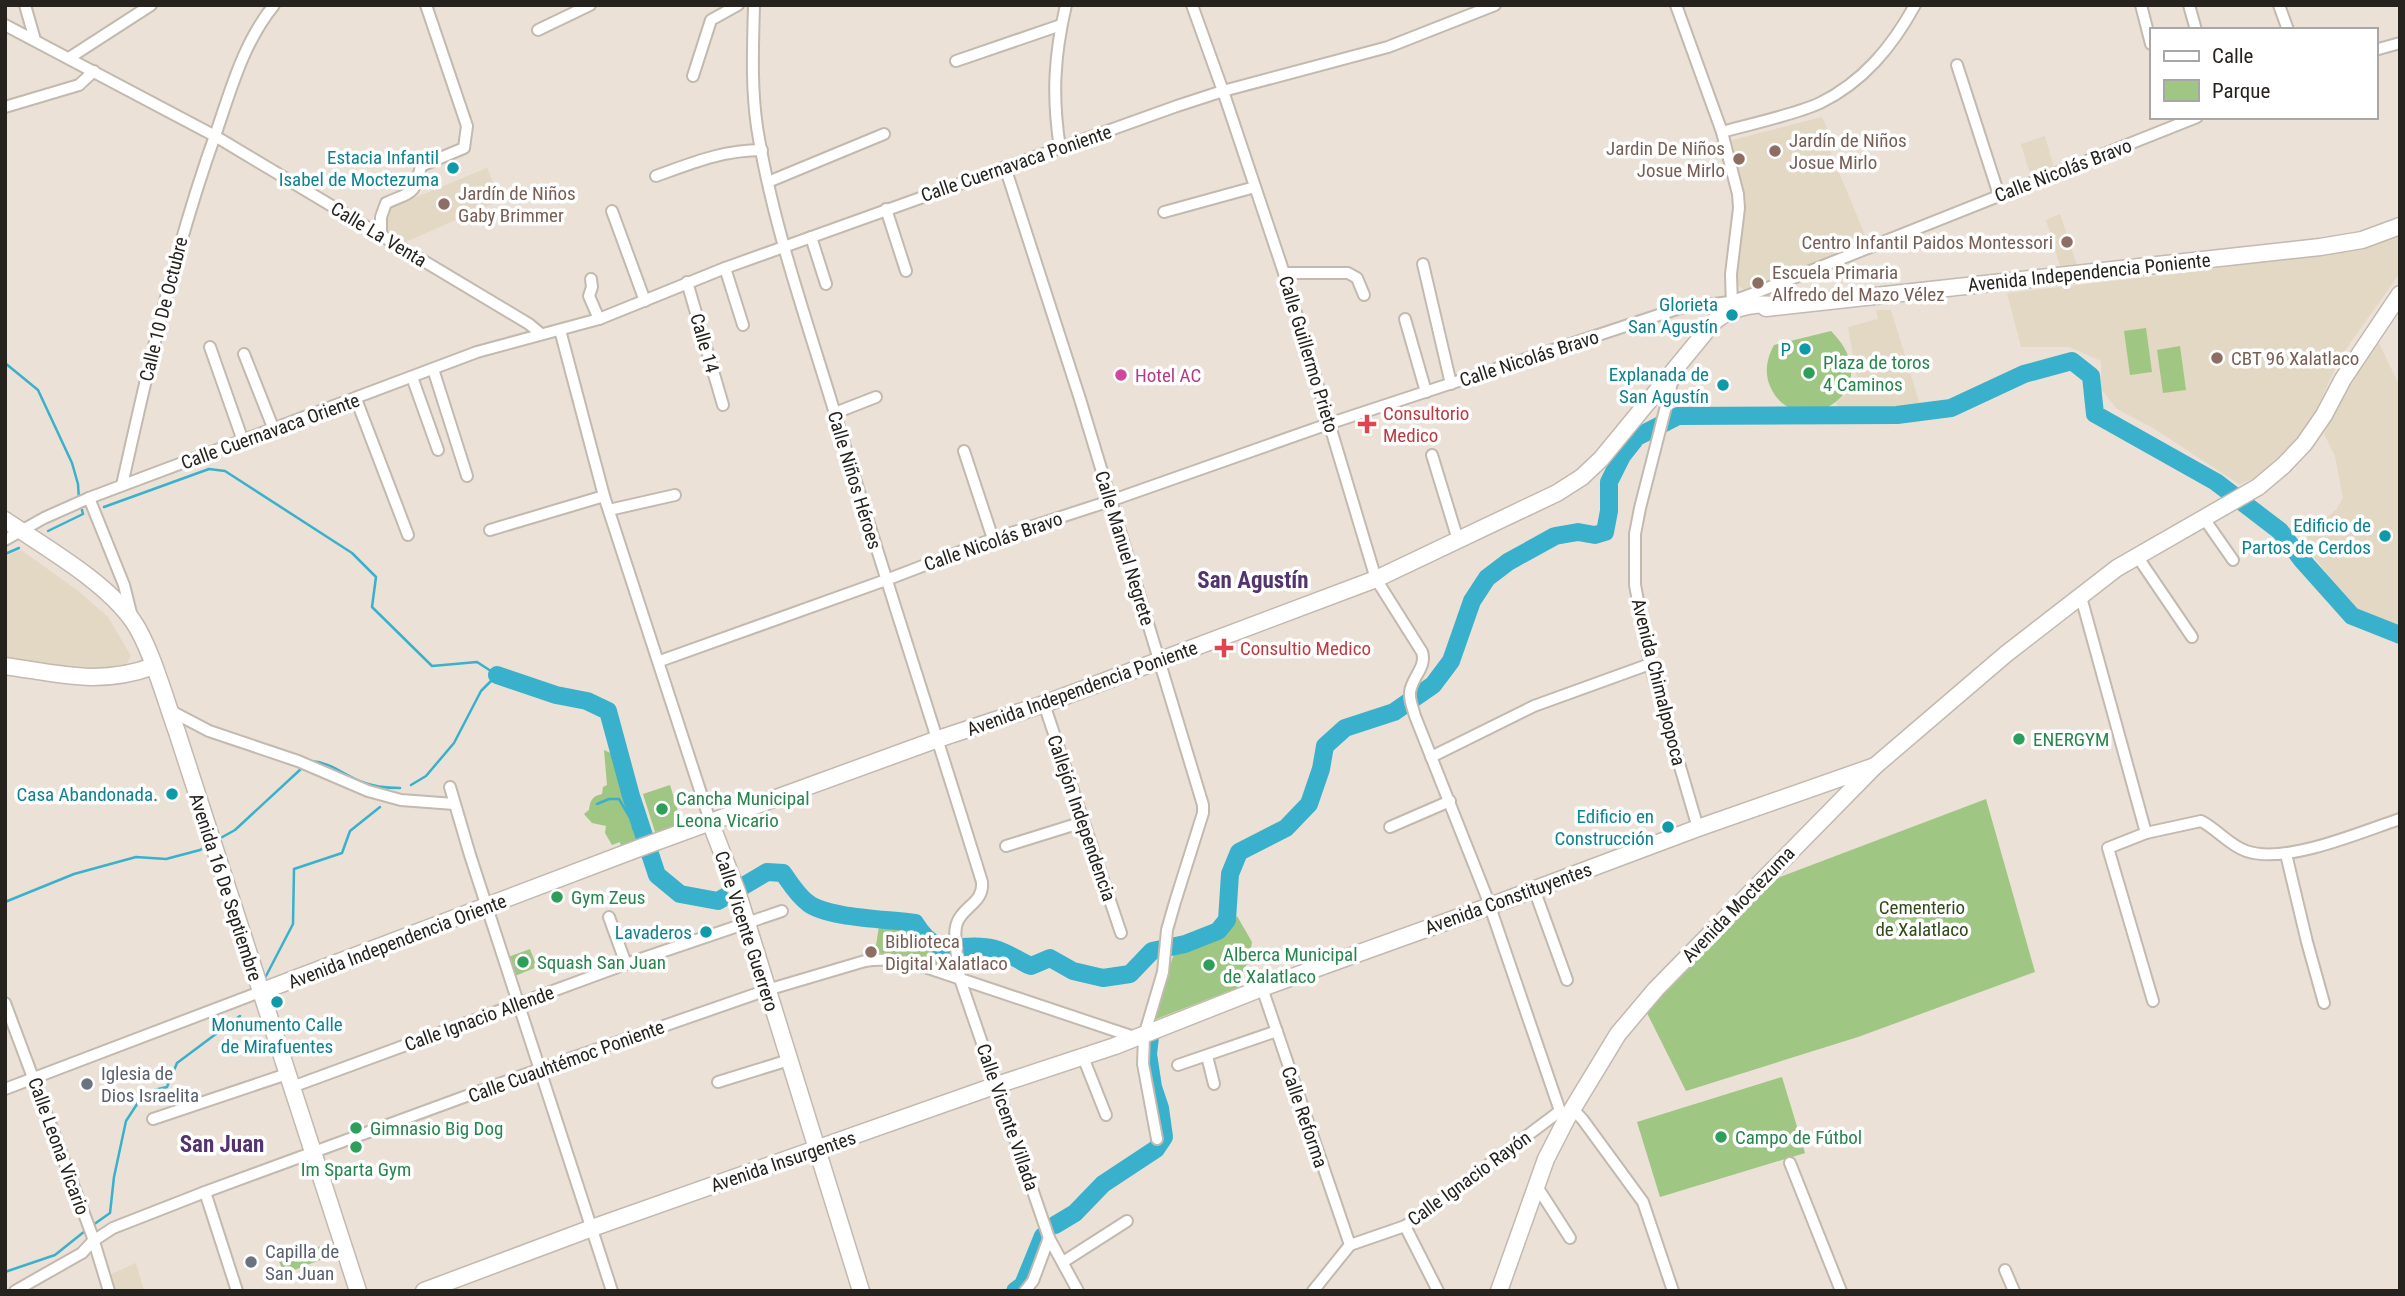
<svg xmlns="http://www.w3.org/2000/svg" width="2405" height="1296" viewBox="0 0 2405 1296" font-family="'Roboto Condensed',sans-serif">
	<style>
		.education { fill: #e3d8c3 }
		.green { fill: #9fc682 }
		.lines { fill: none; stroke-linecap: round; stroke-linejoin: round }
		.stream { stroke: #39b1cc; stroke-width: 2.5 }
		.river { stroke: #39b1cc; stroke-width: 18 }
		.minor-casing { stroke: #c2b9af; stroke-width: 14 }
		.secondary-casing { stroke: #c2b9af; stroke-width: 19 }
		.minor { stroke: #fff; stroke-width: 10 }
		.secondary { stroke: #fff; stroke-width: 16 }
		.education-dot { fill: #8d6e63; stroke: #fff; stroke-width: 2.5 }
		.culture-dot { fill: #0f9aa8; stroke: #fff; stroke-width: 2.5 }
		.leisure-dot { fill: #2e9e5b; stroke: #fff; stroke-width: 2.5 }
		.hotel-dot { fill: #d1479c; stroke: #fff; stroke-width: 2.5 }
		.health-dot { fill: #e0444e; stroke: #fff; stroke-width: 2.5 }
		.worship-dot { fill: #6b7280; stroke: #fff; stroke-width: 2.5 }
		.labels { text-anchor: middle; stroke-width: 7; stroke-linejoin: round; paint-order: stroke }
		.education-label { font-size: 19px; fill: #785e54; stroke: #fff; text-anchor: start }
		.culture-label { font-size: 19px; fill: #0d838f; stroke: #fff; text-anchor: end }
		.street-label { font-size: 19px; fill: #26231f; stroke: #fff }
		.leisure-label { font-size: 19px; fill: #27864d; stroke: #fff; text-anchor: start }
		.hotel-label { font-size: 19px; fill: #b23c85; stroke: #fff; text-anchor: start }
		.health-label { font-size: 19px; fill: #be3a42; stroke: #fff; text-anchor: start }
		.park-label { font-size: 19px; fill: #304b18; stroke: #fff }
		.worship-label { font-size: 19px; fill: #5b616d; stroke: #fff; text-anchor: start }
		.quarter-label { font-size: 23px; font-weight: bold; fill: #54346e; stroke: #fff }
	</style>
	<rect width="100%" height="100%" fill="#ebe1d7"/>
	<g class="education">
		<polygon points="1822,117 1834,143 1828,146 1868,242 1748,292 1732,282 1746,200 1740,184 1732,140"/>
		<polygon points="2045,136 2055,172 2032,181 2021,144"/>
		<polygon points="487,168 501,200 401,244 385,238 387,209"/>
		<polygon points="2060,214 2078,268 2061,269 2046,220"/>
		<polygon points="2400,234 2400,273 2341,356 2309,425 2279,464 2260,476 2239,484 2153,428 2117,409 2101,389 2101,361 2069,347 2021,347 2007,293 2182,273 2365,248"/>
		<polygon points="1876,310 1891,310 1923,415 1844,422 1836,402 1858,385 1848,327 1878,319"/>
		<polygon points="2378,341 2400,387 2400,626 2395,628 2362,614 2337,587 2303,542 2319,523 2336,510 2343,498 2335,456 2324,434 2346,386"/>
		<polygon points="21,550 77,590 108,617 131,656 121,674 5,664 5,556"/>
		<polygon points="136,1263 144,1291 111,1291 107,1276"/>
	</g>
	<g class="green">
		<polygon points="2146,328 2152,372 2130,375 2124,331"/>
		<path d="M1831 331C1893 393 1795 445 1770 386 1764 372 1767 358 1774 345Z"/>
		<polygon points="2180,346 2186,390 2163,393 2157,350"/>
		<path d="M604 750 617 756 618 768 621 772 644 844 622 853 620 842 612 845 605 833 606 826 592 823 584 814 589 810C590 801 592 796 602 794L603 787 607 785Z"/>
		<polygon points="670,785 682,824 655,832 643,794"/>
		<polygon points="1986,799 2035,972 1858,1037 1686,1091 1646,1011 1759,885"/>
		<path d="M1237 916 1252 942 1249 959 1237 988 1151 1021 1175 951C1204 945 1225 945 1237 916Z"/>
		<polygon points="902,925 917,931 927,951 949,954 946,967 922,964 913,958 875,952 879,926"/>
		<polygon points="530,949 537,967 515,976 508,957"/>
		<polygon points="1782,1077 1805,1153 1660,1197 1637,1122"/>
		<polygon points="320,1246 325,1258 284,1274 279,1261 306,1251 308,1254"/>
	</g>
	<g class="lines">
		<g class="stream">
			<polyline points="5,363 38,390 72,463 78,484 79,500"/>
			<polyline points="104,507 209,469 225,471 352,553 376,577 372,607 432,666 477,662 497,675 481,691 454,743 426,776 411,785"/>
			<polyline points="48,531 83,514 82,510"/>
			<polyline points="5,554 19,548"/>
			<path d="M311 761C330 762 344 775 362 782 374 787 387 788 400 788"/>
			<polyline points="597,804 609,799 619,799 629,816"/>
			<polyline points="633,828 643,832"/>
			<polyline points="217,840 235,830 302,768"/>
			<polyline points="5,902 74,874 136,857 166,859 200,850 208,845"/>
			<polyline points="266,976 293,924 294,869 342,853 350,831 380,807"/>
			<polyline points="93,1225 110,1213 114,1177 126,1121 145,1092 167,1087 177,1063 240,1016"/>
			<polyline points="5,1272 55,1255 85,1231"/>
		</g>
		<g class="river">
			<path d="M497 675 556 695 587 701 608 711 631 796 657 875 680 894 718 901 767 872 783 873C791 884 797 895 808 903 826 918 889 919 915 923 940 964 960 939 995 949 1007 952 1019 961 1031 966L1050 958 1073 971 1103 978 1130 974 1152 951 1185 944 1218 931 1227 920 1230 874 1239 852 1286 828 1309 804 1321 769 1325 746 1345 728 1394 712 1433 685 1451 661 1472 601 1487 578 1508 562 1555 536 1578 532 1595 535 1605 532 1609 511V482L1622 456 1637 437 1678 416 1897 415 1951 408 2024 374 2072 361 2091 376 2095 414 2216 482 2280 531 2302 560 2352 616 2400 635"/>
			<polyline points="1055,1225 1075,1213 1103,1184 1156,1149 1164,1137 1160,1108 1153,1087 1148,1054 1150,1037"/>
			<polyline points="1015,1291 1023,1285 1043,1236"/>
		</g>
		<g class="minor-casing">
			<g id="minor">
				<polyline points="25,5 35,40"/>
				<path d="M754 5C753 46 751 86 757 127 772 222 805 315 833 407 881 566 933 723 982 882 984 903 963 906 957 923 952 936 959 964 960 979L1049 1238 1078 1291"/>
				<path d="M1192 5 1223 91 1284 273 1376 579 1422 652C1427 667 1412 677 1410 692 1409 700 1413 708 1415 716L1486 895 1560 1111 1567 1118"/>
				<polyline points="1676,5 1722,132 1738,194 1739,208 1731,274 1732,307"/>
				<polyline points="2141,5 2151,44"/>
				<polyline points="2189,5 2196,30"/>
				<polyline points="2279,5 2288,30"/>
				<polyline points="5,25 215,136 529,324 541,334"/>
				<polyline points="538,30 590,5"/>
				<polyline points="2375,50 2400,43"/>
				<polyline points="69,58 151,5"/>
				<polyline points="956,61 1061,25"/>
				<polyline points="1957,65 1999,195"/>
				<polyline points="693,76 711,20 738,5"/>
				<polyline points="5,107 79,85 94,71"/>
				<path d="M1722 132C1750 124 1794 115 1820 103 1863 82 1892 47 1915 5"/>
				<path d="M1060 148C1052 97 1054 56 1066 5"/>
				<polyline points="1005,167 1080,399 1203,805 1203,813 1175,902 1167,930 1163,972 1144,1036 1143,1064 1157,1139"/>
				<path d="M656 176C692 163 723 150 762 150"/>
				<polyline points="768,182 884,134"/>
				<polyline points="886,209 906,271"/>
				<polyline points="612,211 645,301"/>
				<polyline points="1164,212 1255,187"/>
				<path d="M381 236V217L386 203C413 191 414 196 421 166L464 148 467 126 426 5"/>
				<polyline points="811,237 826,284"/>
				<polyline points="1423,264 1451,384"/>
				<polyline points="725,268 743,325"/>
				<polyline points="1284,273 1348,273 1357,278 1364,295"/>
				<polyline points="591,279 592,287 589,296 599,319"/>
				<polyline points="687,282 723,405"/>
				<polyline points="1405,319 1426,392"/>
				<polyline points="560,330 604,496 711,824"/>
				<polyline points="210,347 243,441"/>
				<polyline points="244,354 274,430"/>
				<polyline points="433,369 467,476"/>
				<polyline points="1675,371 1640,508 1635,534 1635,585 1650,664 1698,828"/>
				<polyline points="412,377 438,450"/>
				<polyline points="356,399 408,535"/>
				<polyline points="835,413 876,397"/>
				<polyline points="964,451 993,539"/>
				<polyline points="1432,455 1458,540"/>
				<path d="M122 485C149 365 175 246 217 130 232 86 244 42 274 5"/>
				<polyline points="89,498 124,585 132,617"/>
				<polyline points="609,510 675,495"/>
				<polyline points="2203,517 2233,560"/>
				<polyline points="490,530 604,496"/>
				<polyline points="5,540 44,518 89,498 477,352 599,319 725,268 1177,106 1223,91 1388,47 1495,5"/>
				<polyline points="2137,556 2192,637"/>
				<polyline points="2081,597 2146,833"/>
				<polyline points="660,661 886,580 993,539 1110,501 1331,423 1680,308 1730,302 1755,293 2197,117"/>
				<polyline points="1044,704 1121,933"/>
				<polyline points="169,710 209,731 298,761 368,791 401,800 454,804"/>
				<polyline points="1431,757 1534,706 1650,664"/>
				<polyline points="450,787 470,855 612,1291"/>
				<polyline points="1390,827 1450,801"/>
				<polyline points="1006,846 1083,822"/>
				<polyline points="2286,854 2307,942 2324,1003"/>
				<polyline points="1534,889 1567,980"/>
				<polyline points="609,917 626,964"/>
				<polyline points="1262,988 1350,1245"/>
				<path d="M2153 1001 2108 848 2146 833 2201 821C2217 829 2229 845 2246 851 2286 865 2360 832 2400 819"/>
				<polyline points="5,1003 92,1235 109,1291"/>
				<polyline points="1207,1056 1214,1084"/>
				<polyline points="1083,1057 1106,1115"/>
				<polyline points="1178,1065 1277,1031"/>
				<polyline points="718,1082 789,1060"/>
				<polyline points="292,1087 626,964 782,911"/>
				<polyline points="5,1089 260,992"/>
				<polyline points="1572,1108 1583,1120 1643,1202 1673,1291"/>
				<polyline points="153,1119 287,1074"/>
				<polyline points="1790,1163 1841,1291"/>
				<polyline points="1536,1185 1570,1238"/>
				<polyline points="205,1192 237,1291"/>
				<polyline points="1405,1226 1438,1291"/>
				<polyline points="1063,1262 1127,1221"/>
				<polyline points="2005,1270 2014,1291"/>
				<path d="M15 1291 82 1253 93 1241 113 1228 205 1192 540 1069 767 990 865 961C884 958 900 961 919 965L1137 1038"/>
				<polyline points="1025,1291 1033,1281 1049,1238"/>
				<polyline points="1313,1291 1350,1245 1405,1226 1416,1219 1560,1111"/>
			</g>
		</g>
		<g class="secondary-casing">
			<g id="secondary">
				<polyline points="1766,308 2320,247 2362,240 2400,226"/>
				<path d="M5 520C46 548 105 581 133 621 151 647 166 702 177 732L358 1291"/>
				<path d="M5 666C60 674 100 686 154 666"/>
				<polyline points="711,824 738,894 861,1291"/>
				<path d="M260 992 642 847 938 739 1044 704 1376 579 1557 493 1582 477 1601 459 1703 335C1717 311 1748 302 1775 305"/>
				<polyline points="424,1291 592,1228 997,1085 1115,1046 1262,988 1490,906 1698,828 1875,766"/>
				<polyline points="1499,1291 1546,1159 1567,1118 1618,1034 1656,989 1875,766 2006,654 2117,568 2258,487 2283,466 2304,444 2324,415 2343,379 2400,294"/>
			</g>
		</g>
		<use href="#minor" class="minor"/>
		<use href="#secondary" class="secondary"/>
	</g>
	<g class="education-dot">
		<circle cx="1775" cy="151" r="7"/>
		<circle cx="1739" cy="159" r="7"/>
		<circle cx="444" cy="204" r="7"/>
		<circle cx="2067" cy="242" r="7"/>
		<circle cx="1758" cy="283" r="7"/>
		<circle cx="2217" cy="358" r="7"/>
		<circle cx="871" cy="952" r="7"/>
	</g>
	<g class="culture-dot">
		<circle cx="453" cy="168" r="7"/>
		<circle cx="1732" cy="315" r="7"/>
		<circle cx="1805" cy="349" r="7"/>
		<circle cx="1723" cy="385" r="7"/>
		<circle cx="2385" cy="536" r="7"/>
		<circle cx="172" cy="794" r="7"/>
		<circle cx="1668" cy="827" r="7"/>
		<circle cx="706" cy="932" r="7"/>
		<circle cx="277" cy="1002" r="7"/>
	</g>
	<g class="leisure-dot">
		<circle cx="1809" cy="373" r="7"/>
		<circle cx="2019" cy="739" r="7"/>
		<circle cx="662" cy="809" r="7"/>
		<circle cx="557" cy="897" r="7"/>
		<circle cx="523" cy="962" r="7"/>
		<circle cx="1209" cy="965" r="7"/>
		<circle cx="356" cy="1128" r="7"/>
		<circle cx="1721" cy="1137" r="7"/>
		<circle cx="356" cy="1147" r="7"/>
	</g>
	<circle class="hotel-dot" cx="1121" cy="375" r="7"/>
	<g class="health-dot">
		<path d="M1363.5 413.5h7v7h7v7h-7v7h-7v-7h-7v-7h7z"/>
		<path d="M1220.5 637.5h7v7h7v7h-7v7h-7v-7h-7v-7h7z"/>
	</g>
	<g class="worship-dot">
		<circle cx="87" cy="1084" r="7"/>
		<circle cx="251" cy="1262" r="7"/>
	</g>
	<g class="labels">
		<g class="education-label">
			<text x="1789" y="147">Jardín de Niños<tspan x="1789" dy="22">Josue Mirlo</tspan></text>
			<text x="1725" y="155" text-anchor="end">Jardin De Niños<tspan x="1725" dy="22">Josue Mirlo</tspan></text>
			<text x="458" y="200">Jardín de Niños<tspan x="458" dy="22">Gaby Brimmer</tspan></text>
			<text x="2053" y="249" text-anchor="end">Centro Infantil Paidos Montessori</text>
			<text x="1772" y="279">Escuela Primaria<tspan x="1772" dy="22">Alfredo del Mazo Vélez</tspan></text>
			<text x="2231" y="365">CBT 96 Xalatlaco</text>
			<text x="885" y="948">Biblioteca<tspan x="885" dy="22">Digital Xalatlaco</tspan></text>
		</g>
		<g class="culture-label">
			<text x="439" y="164">Estacia Infantil<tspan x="439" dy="22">Isabel de Moctezuma</tspan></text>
			<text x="1718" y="311">Glorieta<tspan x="1718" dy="22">San Agustín</tspan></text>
			<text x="1791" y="356">P</text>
			<text x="1709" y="381">Explanada de<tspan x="1709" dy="22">San Agustín</tspan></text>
			<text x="2371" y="532">Edificio de<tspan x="2371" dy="22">Partos de Cerdos</tspan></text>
			<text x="158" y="801">Casa Abandonada.</text>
			<text x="1654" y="823">Edificio en<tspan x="1654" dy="22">Construcción</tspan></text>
			<text x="692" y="939">Lavaderos</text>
			<text x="277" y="1031" text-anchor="middle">Monumento Calle<tspan x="277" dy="22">de Mirafuentes</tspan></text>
		</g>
		<g class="street-label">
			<text transform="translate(1016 163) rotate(-19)" y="7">Calle Cuernavaca Poniente</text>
			<text transform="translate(2063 170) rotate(-21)" y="7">Calle Nicolás Bravo</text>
			<text transform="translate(379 234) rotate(31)" y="7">Calle La Venta</text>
			<text transform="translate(2089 272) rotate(-6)" y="7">Avenida Independencia Poniente</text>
			<text transform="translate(163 309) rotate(-76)" y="7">Calle 10 De Octubre</text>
			<text transform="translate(705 343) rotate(74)" y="7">Calle 14</text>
			<text transform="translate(1309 354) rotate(73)" y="7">Calle Guillermo Prieto</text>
			<text transform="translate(1529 358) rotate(-18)" y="7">Calle Nicolás Bravo</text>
			<text transform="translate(270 431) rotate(-20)" y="7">Calle Cuernavaca Oriente</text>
			<text transform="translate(855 480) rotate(73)" y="7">Calle Niños Héroes</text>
			<text transform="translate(993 541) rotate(-19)" y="7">Calle Nicolás Bravo</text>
			<text transform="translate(1125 548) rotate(73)" y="7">Calle Manuel Negrete</text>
			<text transform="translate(1659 682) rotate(76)" y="7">Avenida Chimalpopoca</text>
			<text transform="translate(1082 688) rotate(-20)" y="7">Avenida Independencia Poniente</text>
			<text transform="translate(1082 818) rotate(71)" y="7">Callejón Independencia</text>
			<text transform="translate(226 887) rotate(72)" y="7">Avenida 16 De Septiembre</text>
			<text transform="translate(1508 898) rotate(-20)" y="7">Avenida Constituyentes</text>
			<text transform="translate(1738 904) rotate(-46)" y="7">Avenida Moctezuma</text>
			<text transform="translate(747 931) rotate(72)" y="7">Calle Vicente Guerrero</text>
			<text transform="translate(397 941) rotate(-21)" y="7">Avenida Independencia Oriente</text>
			<text transform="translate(479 1018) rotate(-20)" y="7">Calle Ignacio Allende</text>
			<text transform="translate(566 1061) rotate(-20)" y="7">Calle Cuauhtémoc Poniente</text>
			<text transform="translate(1008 1117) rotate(71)" y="7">Calle Vicente Villada</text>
			<text transform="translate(1305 1117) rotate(71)" y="7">Calle Reforma</text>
			<text transform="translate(59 1146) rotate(70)" y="7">Calle Leona Vicario</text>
			<text transform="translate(783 1161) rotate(-19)" y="7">Avenida Insurgentes</text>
			<text transform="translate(1469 1178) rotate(-36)" y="7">Calle Ignacio Rayón</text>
		</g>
		<g class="leisure-label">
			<text x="1823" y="369">Plaza de toros<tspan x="1823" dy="22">4 Caminos</tspan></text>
			<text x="2033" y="746">ENERGYM</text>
			<text x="676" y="805">Cancha Municipal<tspan x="676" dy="22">Leona Vicario</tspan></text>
			<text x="571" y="904">Gym Zeus</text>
			<text x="1223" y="961">Alberca Municipal<tspan x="1223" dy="22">de Xalatlaco</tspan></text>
			<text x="537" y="969">Squash San Juan</text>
			<text x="370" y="1135">Gimnasio Big Dog</text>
			<text x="1735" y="1144">Campo de Fútbol</text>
			<text x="356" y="1176" text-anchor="middle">Im Sparta Gym</text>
		</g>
		<g class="hotel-label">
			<text x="1135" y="382">Hotel AC</text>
		</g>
		<g class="health-label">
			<text x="1383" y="420">Consultorio<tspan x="1383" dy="22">Medico</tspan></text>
			<text x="1240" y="655">Consultio Medico</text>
		</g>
		<g class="park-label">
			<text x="1922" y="914">Cementerio<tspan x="1922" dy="22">de Xalatlaco</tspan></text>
		</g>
		<g class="worship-label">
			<text x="101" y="1080">Iglesia de<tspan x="101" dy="22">Dios Israelita</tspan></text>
			<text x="265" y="1258">Capilla de<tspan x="265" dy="22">San Juan</tspan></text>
		</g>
		<g class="quarter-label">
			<text x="1253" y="588">San Agustín</text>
			<text x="222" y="1152">San Juan</text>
		</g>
	</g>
	<rect width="2405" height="1296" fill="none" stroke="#26231f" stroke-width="14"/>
	<rect x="2150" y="28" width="228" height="91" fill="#ffffff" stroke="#a8a7a5" stroke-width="2"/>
	<rect x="2164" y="51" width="35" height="10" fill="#ffffff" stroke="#a8a7a5" stroke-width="2"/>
	<text x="2212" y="63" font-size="21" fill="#26231f">Calle</text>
	<rect x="2164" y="80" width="35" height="21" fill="#9fc682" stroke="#a8a7a5" stroke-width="2"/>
	<text x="2212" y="98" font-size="21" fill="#26231f">Parque</text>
</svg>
